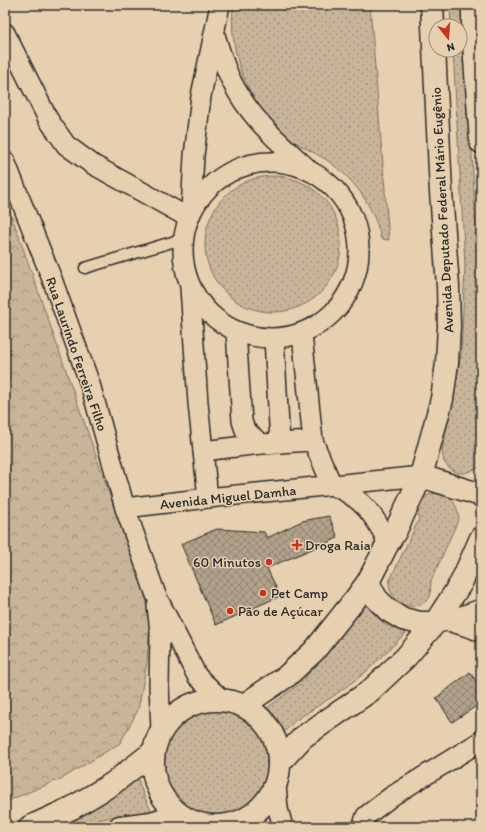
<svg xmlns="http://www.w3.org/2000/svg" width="486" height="832" viewBox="0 0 486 832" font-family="Itim,sans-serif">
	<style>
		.green { fill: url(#green-dots); stroke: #7a7062 }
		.forest { fill: url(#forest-crowns); stroke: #7a7062 }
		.building { fill: url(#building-cross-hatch); stroke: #2b2b2b }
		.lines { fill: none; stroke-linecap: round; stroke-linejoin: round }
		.service-casing { stroke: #2b2b2b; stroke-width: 13 }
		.minor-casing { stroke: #2b2b2b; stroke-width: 22 }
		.tertiary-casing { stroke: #2b2b2b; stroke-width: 25 }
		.service { stroke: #e7d0af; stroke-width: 10 }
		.minor { stroke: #e7d0af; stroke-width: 19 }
		.tertiary { stroke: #e7d0af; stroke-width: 22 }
		.poi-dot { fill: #c8321e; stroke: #e7d0af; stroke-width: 1.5 }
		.labels { text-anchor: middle; stroke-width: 3; stroke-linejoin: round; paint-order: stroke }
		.street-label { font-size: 14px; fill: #2b2b2b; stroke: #e7d0af }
		.poi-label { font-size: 14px; fill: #2b2b2b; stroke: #e7d0af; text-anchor: start }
	</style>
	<defs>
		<pattern id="green-dots" width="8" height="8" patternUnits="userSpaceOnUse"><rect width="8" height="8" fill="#c8b599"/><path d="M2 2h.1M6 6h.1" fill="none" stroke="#a3937d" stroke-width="1.8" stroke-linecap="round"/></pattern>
		<pattern id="forest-crowns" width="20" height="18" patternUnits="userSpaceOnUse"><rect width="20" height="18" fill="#c8b599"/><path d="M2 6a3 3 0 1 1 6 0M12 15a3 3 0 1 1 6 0" fill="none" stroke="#a3937d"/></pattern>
		<pattern id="building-cross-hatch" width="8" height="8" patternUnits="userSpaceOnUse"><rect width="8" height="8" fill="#b2a28b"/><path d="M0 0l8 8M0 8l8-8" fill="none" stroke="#918472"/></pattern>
	</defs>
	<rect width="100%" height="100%" fill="#e7d0af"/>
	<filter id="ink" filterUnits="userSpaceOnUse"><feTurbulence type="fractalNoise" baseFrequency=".025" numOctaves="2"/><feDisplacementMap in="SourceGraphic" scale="8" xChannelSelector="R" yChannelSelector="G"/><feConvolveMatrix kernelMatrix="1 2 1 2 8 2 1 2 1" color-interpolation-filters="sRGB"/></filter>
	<g filter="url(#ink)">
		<g class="green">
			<path d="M233 5H370L389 240 381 239C379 232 378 225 375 219 365 194 348 174 325 159 314 152 301 147 291 139 262 116 241 84 235 48 232 33 232 19 233 5Z"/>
			<polygon points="450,5 464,5 481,325 481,462 478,468 465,473 458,473 449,468 444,462 442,451 461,355 465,265 453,50 460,50 460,26 451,26"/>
			<circle cx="273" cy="244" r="68"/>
			<path d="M438 493C452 496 457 504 459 518L431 581 430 597C415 615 389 605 389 582L419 519 417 503C423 496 429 494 438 493Z"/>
			<path d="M363 600C375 618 386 627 406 633L366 672 335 695 296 720 283 733 267 708 302 682Z"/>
			<circle cx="214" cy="763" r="54"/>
			<polygon points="136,774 143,794 152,812 121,815 85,823 74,827 51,827 87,812 113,794"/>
		</g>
		<polygon class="forest" points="5,197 151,612 147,662 138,710 120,743 63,778 5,802"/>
		<g class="building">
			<polygon points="329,516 338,538 267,568 280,596 216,625 181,544 217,529 264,532 267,538 302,521"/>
			<polygon points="470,672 481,689 481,703 452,722 436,698"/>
		</g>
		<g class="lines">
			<g class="service-casing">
				<polyline id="service" points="85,268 182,239"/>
			</g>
			<g class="minor-casing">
				<g id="minor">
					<polyline points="5,33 48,119 66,145 92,164 189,218"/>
					<path d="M215 35C221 55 227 75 238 93 255 122 282 145 307 168"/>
					<polyline points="5,161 52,279 90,384 125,508 156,595 197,676 221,699"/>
					<circle cx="271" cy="250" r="88"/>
					<polyline points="191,211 194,156 201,96 220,5"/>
					<polyline points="190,287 198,403 203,451"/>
					<polyline points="236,332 242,421 245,430 261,444"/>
					<polyline points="302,334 313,441"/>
					<polyline points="274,339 280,443"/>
					<path d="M332 485C338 488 344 491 349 494 368 505 379 524 388 543"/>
					<polyline points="208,498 203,451 261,444 313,441 332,485"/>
					<polyline points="125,508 208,498 421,476"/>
					<polyline points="157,606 160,632 159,685 161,730"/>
					<polyline points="448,621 471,628 481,632"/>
					<polyline points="435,623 448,621 481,609"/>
					<polyline points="276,785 278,809 283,827"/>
					<polyline points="199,825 204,827"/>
					<polyline points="362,827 366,816 392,796 481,741"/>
				</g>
			</g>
			<g class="tertiary-casing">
				<g id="tertiary">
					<polyline points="473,5 473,31 481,142"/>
					<polyline points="421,476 481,495"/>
					<polyline points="368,582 376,598 388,610 403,619 420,623 435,623"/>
					<circle cx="216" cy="763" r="63"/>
					<polyline points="244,705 287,676 314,651 357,597 368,582 388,543 395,532 421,476 442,399 447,363 449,326 448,286 441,192 432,5"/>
					<polyline points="280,762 303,737 370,691 406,657 435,623 461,583 481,538"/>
					<polyline points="30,827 72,808 112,784 153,752"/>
					<polyline points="120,827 151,823 178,815"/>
				</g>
			</g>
			<use href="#service" class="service"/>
			<use href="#minor" class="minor"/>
			<use href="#tertiary" class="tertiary"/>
		</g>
	</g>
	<g class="poi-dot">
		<path d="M295 539h4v4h4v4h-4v4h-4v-4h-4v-4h4z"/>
		<circle cx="269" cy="562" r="4"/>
		<circle cx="263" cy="593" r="4"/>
		<circle cx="230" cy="611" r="4"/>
	</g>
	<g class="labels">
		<g class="street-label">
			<text transform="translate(442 210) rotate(-93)" y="5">Avenida Deputado Federal Mário Eugênio</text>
			<text transform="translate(77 354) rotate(71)" y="5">Rua Laurindo Ferreira Filho</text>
			<text transform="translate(228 497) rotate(-6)" y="5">Avenida Miguel Damha</text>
		</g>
		<g class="poi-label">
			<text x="305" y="550">Droga Raia</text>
			<text x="261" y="567" text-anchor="end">60 Minutos</text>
			<text x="271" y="598">Pet Camp</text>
			<text x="238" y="616">Pão de Açúcar</text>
		</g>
	</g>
	<rect width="486" height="832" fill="none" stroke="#e7d0af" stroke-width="20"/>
	<rect x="10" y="10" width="466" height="812" fill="none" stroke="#2b2b2b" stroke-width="1.5" filter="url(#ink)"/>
	<g transform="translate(448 38) rotate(163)"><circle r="19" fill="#e7d0af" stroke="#9c8e7a"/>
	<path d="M0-3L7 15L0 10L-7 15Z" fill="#c8321e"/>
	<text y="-6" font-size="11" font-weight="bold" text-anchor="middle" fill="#2b2b2b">N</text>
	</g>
</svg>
